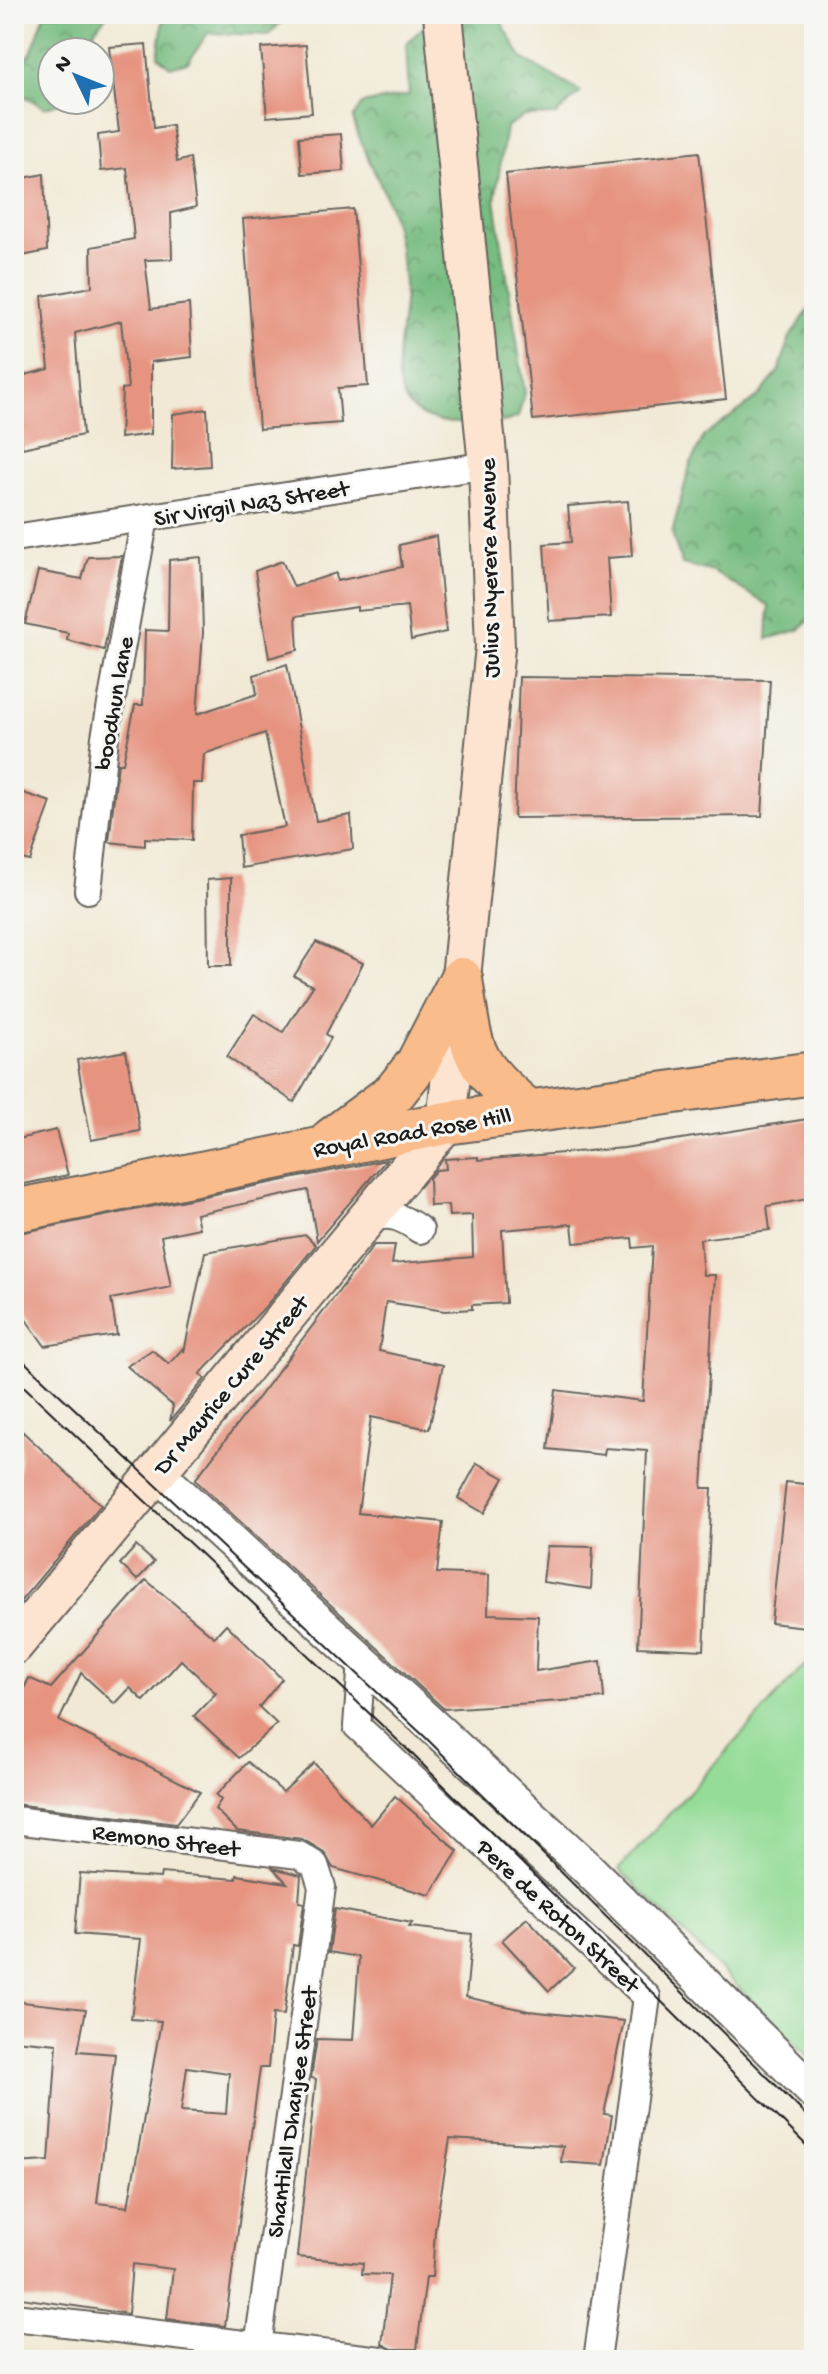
<svg xmlns="http://www.w3.org/2000/svg" width="828" height="2374" viewBox="0 0 828 2374" font-family="'Gochi Hand',sans-serif">
	<style>
		.grass { fill: #94dc97; stroke: #587c5a; stroke-width: 2 }
		.forest { fill: url(#forest-crowns); stroke: #4a6c4e; stroke-width: 2 }
		.building { fill: #e6937f; fill-rule: evenodd }
		.lines { fill: none; stroke-linecap: round; stroke-linejoin: round }
		.minor-casing { stroke: #67645d; stroke-width: 30 }
		.tertiary-casing { stroke: #67645d; stroke-width: 38 }
		.secondary-casing { stroke: #67645d; stroke-width: 42 }
		.primary-casing { stroke: #67645d; stroke-width: 46 }
		.minor { stroke: #fff; stroke-width: 26 }
		.tertiary { stroke: #fff; stroke-width: 34 }
		.secondary { stroke: #fde4d1; stroke-width: 38 }
		.primary { stroke: #fabc8b; stroke-width: 42 }
		.tram { stroke: #1c1c1c; stroke-width: 2 }
		.labels { text-anchor: middle; stroke-width: 6; stroke-linejoin: round; paint-order: stroke }
		.street-label { font-size: 24px; fill: #1c1c1c; stroke: #f6f6f2 }
	</style>
	<defs>
		<pattern id="forest-crowns" width="20" height="18" patternUnits="userSpaceOnUse" patternTransform="scale(2)"><rect width="20" height="18" fill="#77bc80"/><path d="M2 6a3 3 0 1 1 6 0M12 15a3 3 0 1 1 6 0" fill="none" stroke="#619868"/></pattern>
	</defs>
	<rect width="100%" height="100%" fill="#f6f6f2"/>
	<filter id="ink" filterUnits="userSpaceOnUse"><feTurbulence type="fractalNoise" baseFrequency=".0125" numOctaves="2"/><feDisplacementMap in="SourceGraphic" scale="16" xChannelSelector="R" yChannelSelector="G"/><feConvolveMatrix kernelMatrix="1 2 1 2 8 2 1 2 1" color-interpolation-filters="sRGB"/></filter>
	<filter id="wash" filterUnits="userSpaceOnUse"><feTurbulence type="fractalNoise" baseFrequency=".006" numOctaves="4" result="noise"/><feDisplacementMap in="SourceGraphic" scale="32" xChannelSelector="R" yChannelSelector="G"/><feGaussianBlur stdDeviation="1.8" result="paint"/><feColorMatrix in="noise" values="0 0 0 0 0 0 0 0 0 0 0 0 0 0 0 0 0 1.4 0 .05"/><feComposite in="paint" operator="in"/></filter>
	<g filter="url(#wash)">
		<rect width="100%" height="100%" fill="#f1e9d5"/>
		<polygon class="grass" points="814,1664 814,2062 619,1869 805,1665"/>
		<g class="forest">
			<polygon points="45,14 108,14 95,29 89,52 52,52 52,100 67,100 45,108 17,92 14,70 31,53"/>
			<polygon points="164,14 290,14 268,35 208,33 188,62 170,67 158,56"/>
			<path d="M448 14H497L522 58 581 92 556 115 524 116 506 127 495 200 525 393 518 417C498 426 480 423 458 423 378 421 399 359 404 304 406 282 400 253 396 231 389 189 363 159 353 118L362 104 409 95 406 44 429 21Z"/>
			<polygon points="814,302 814,616 799,630 767,639 769,606 713,572 682,564 672,533 690,465 704,436 758,397 779,371 790,337"/>
		</g>
		<g id="blocks">
			<g class="building">
				<polygon points="146,44 154,128 172,125 177,162 190,158 196,207 171,213 172,259 145,260 151,309 189,304 192,357 151,362 151,434 120,438 122,389 128,388 121,321 75,333 83,435 22,448 17,377 49,369 42,296 92,287 91,247 134,239 127,168 101,171 98,135 119,132 109,47"/>
				<polygon points="306,45 312,113 267,117 261,48"/>
				<polygon points="341,134 344,171 302,174 299,137"/>
				<polygon points="699,152 726,399 533,420 506,174"/>
				<polygon points="44,174 47,251 17,257 14,180"/>
				<polygon points="353,209 368,386 338,388 341,423 259,429 243,219"/>
				<polygon points="207,409 210,466 172,469 173,414"/>
				<polygon points="628,501 632,556 607,558 611,617 549,621 544,544 571,542 568,506"/>
				<polygon points="436,536 446,632 411,640 407,606 357,611 357,607 296,616 298,650 269,658 255,571 282,561 294,587 336,573 337,581 402,567 399,545"/>
				<polygon points="122,556 104,650 67,640 68,633 25,624 38,571 82,579 88,557"/>
				<polygon points="201,557 203,633 197,714 257,694 254,675 287,664 316,821 351,815 353,849 241,868 238,835 285,827 265,733 204,754 202,783 193,783 192,840 145,838 145,846 109,842 118,763 123,763 135,705 143,705 145,630 168,631 169,560"/>
				<polygon points="519,677 770,680 762,816 514,818"/>
				<polygon points="14,790 51,802 30,861 14,857"/>
				<polygon points="231,878 231,966 208,966 207,880"/>
				<polygon points="316,942 363,963 326,1034 331,1038 294,1102 227,1057 254,1014 283,1032 313,986 294,976"/>
				<polygon points="126,1051 140,1131 91,1140 77,1060"/>
				<polygon points="814,1118 814,1198 767,1206 770,1230 700,1239 703,1275 715,1275 702,1488 712,1488 704,1650 638,1647 647,1451 605,1448 604,1455 548,1449 556,1390 643,1401 652,1246 633,1248 632,1238 574,1243 572,1224 502,1230 506,1303 472,1305 472,1309 445,1311 386,1302 379,1351 443,1365 429,1429 371,1417 358,1513 443,1522 437,1573 489,1575 488,1614 538,1616 536,1671 601,1661 604,1698 444,1709 195,1480 374,1245 395,1245 392,1264 473,1257 472,1215 449,1216 448,1205 430,1206 429,1178 436,1170 446,1169 445,1159 478,1157 478,1160 624,1148"/>
				<polygon points="56,1130 68,1175 14,1186 14,1140"/>
				<polygon points="386,1160 317,1241 308,1190 196,1214 199,1228 161,1236 171,1287 111,1299 117,1335 45,1346 14,1303 14,1234"/>
				<polygon points="306,1235 316,1245 265,1307 200,1374 205,1379 170,1421 173,1406 127,1366 152,1350 169,1364 183,1348 184,1352 205,1252"/>
				<polygon points="22,1431 101,1505 14,1609 14,1536"/>
				<polygon points="477,1463 504,1478 484,1513 458,1498"/>
				<polygon points="786,1482 814,1485 814,1628 771,1623"/>
				<polygon points="136,1546 154,1562 137,1580 120,1564"/>
				<polygon points="547,1546 593,1547 591,1589 543,1582"/>
				<polygon points="146,1580 214,1637 226,1624 282,1679 259,1707 277,1724 239,1758 194,1716 216,1693 181,1660 144,1701 130,1688 115,1704 81,1673 59,1721 200,1792 176,1824 14,1804 14,1710 29,1678 51,1688"/>
				<polygon points="248,1762 283,1792 314,1763 371,1825 395,1796 458,1851 430,1895 333,1868 324,1852 302,1839 237,1831 215,1809 221,1800 216,1795"/>
				<path d="M273 1868 301 1875 299 1902 304 1903 298 1946 293 1945 284 2015 273 2014 268 2068H260L225 2326 167 2319 173 2269 132 2264 128 2314 14 2297V2163L49 2161 57 2044 14 2040V2001L86 2009 78 2051 115 2054 97 2203 128 2207 161 2021 131 2019 141 1939 75 1934 80 1873 160 1878 161 1873 236 1879 237 1875 287 1883ZM187 2067 229 2073 226 2114 181 2111Z"/>
				<polygon points="335,1909 412,1923 409,1927 472,1934 466,1997 528,2011 624,2021 604,2114 612,2115 604,2165 561,2162 563,2146 450,2139 435,2230 432,2277 426,2277 417,2349 392,2349 382,2344 390,2275 362,2274 363,2263 297,2257 316,2079 311,2078 317,2039 353,2040 359,1957 329,1952"/>
				<polygon points="527,1918 574,1968 549,1991 502,1940"/>
			</g>
		</g>
	</g>
	<g filter="url(#ink)">
		<use href="#blocks" fill-opacity="0" stroke="#67645d" stroke-width="2"/>
		<g class="lines">
			<g class="minor-casing">
				<g id="minor">
					<polyline points="14,538 488,465"/>
					<polyline points="88,890 105,737 145,518"/>
					<path d="M367 1220C389 1211 402 1217 420 1230"/>
					<polyline points="362,1661 357,1726 647,1997 597,2360"/>
					<polyline points="14,1820 299,1855 315,1865 322,1887 256,2360"/>
					<polyline points="14,2317 381,2360"/>
				</g>
			</g>
			<g class="tertiary-casing">
				<polyline id="tertiary" points="157,1473 583,1864 814,2092"/>
			</g>
			<g class="secondary-casing">
				<polyline id="secondary" points="14,1645 446,1123 495,647 488,465 443,14"/>
			</g>
			<g class="primary-casing">
				<g id="primary">
					<path d="M461 979C472 1054 469 1061 528 1111"/>
					<polyline points="332,1139 394,1093 417,1064 461,979"/>
					<polyline points="14,1211 446,1123 814,1073"/>
				</g>
			</g>
			<use href="#minor" class="minor"/>
			<use href="#tertiary" class="tertiary"/>
			<use href="#secondary" class="secondary"/>
			<use href="#primary" class="primary"/>
			<g class="tram">
				<polyline points="14,1352 425,1737 814,2123"/>
				<polyline points="14,1377 409,1751 814,2153"/>
			</g>
		</g>
	</g>
	<g class="labels">
		<g class="street-label">
			<text transform="translate(251 502) rotate(-9)" y="8">Sir Virgil Naz Street</text>
			<text transform="translate(488 568) rotate(-91)" y="8">Julius Nyerere Avenue</text>
			<text transform="translate(113 703) rotate(-80)" y="8">boodhun lane</text>
			<text transform="translate(412 1131) rotate(-10)" y="8">Royal Road Rose Hill</text>
			<text transform="translate(230 1384) rotate(-50)" y="8">Dr Maurice Cure Street</text>
			<text transform="translate(166 1839) rotate(7)" y="8">Remono Street</text>
			<text transform="translate(559 1915) rotate(43)" y="8">Pere de Roton Street</text>
			<text transform="translate(291 2112) rotate(-82)" y="8">Shantilall Dhanjee Street</text>
		</g>
	</g>
	<rect width="828" height="2374" fill="none" stroke="#f6f6f2" stroke-width="48"/>
	<g transform="translate(76 76) rotate(313)"><circle r="38" fill="#f6f6f2" stroke="#9f9f9c" stroke-width="2"/>
	<path d="M0-6L14 30L0 20L-14 30Z" fill="#1f6fb2"/>
	<text y="-12" font-size="22" font-weight="bold" text-anchor="middle" fill="#1c1c1c">N</text>
	</g>
</svg>
